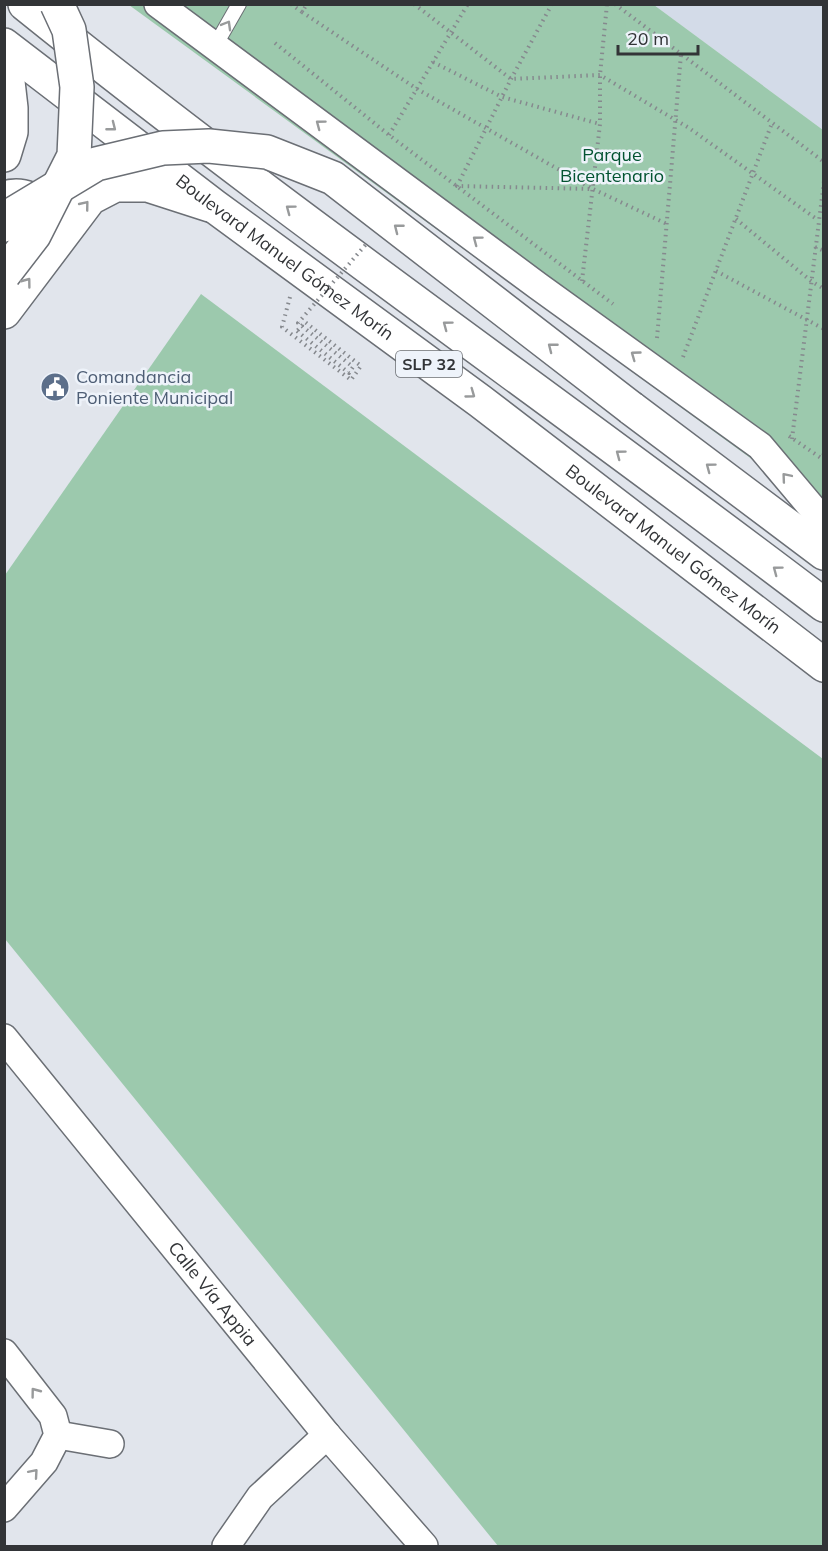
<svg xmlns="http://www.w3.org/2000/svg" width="828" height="1551" viewBox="0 0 828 1551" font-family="Mulish,sans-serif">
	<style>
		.built { fill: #d3dbe8 }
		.green { fill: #9cc9ad }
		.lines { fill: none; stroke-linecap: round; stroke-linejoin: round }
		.lane-casing { stroke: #6b6f75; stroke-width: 16 }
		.street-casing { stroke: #6b6f75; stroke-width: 30 }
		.primary-casing { stroke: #6b6f75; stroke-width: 36 }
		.highway-casing { stroke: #6b6f75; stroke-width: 36 }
		.path { stroke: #86898e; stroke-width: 4; stroke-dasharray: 1.5 4.5; stroke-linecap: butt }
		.lane { stroke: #fff; stroke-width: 14 }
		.street { stroke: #fff; stroke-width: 27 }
		.primary { stroke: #fff; stroke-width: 33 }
		.highway { stroke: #fff; stroke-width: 33 }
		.primary-bridge-casing { stroke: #6b6f75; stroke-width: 36; stroke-linecap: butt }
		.path-bridge { stroke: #86898e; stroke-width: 4; stroke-dasharray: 1.5 4.5; stroke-linecap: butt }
		.primary-bridge { stroke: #fff; stroke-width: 33 }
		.oneway { stroke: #989a9b }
		.labels { text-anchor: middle; stroke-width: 5; stroke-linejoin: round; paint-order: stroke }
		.shield { fill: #eef3fa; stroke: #6a6d72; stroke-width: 1.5 }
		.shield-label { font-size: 16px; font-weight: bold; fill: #323437 }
		.park-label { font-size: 18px; fill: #025331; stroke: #eef3fa }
		.street-label { font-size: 18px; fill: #323437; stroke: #eef3fa }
		.service-label { font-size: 18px; fill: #4e5e75; stroke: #eef3fa; text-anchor: start }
	</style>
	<rect width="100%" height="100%" fill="#e1e5ec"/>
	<polygon class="built" points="654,5 823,5 823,130"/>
	<g class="green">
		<polygon points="129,5 654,5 823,130 823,511"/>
		<polygon points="201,294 823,759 823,1546 498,1546 5,939 5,575"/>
	</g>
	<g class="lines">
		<g class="lane-casing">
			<polyline id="lane" points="215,46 239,4"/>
		</g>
		<g class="street-casing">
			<g id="street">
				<polyline points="158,4 538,286 760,446 824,522"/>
				<path id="s1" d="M4 1038 327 1435 424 1546"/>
				<polyline points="4,1353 53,1416 58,1435 44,1462 4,1508"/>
				<polyline points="58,1435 110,1444"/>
				<polyline points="226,1546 260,1497 327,1435"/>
			</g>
		</g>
		<g class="primary-casing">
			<g id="primary">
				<polyline points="4,61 6,64 11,108 11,132 4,155"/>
				<path d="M4 198C22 192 39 200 49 215"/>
				<polyline points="4,312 90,198 115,185 148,185 210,205"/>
				<polyline points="631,408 824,553"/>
			</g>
		</g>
		<g class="highway-casing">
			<g id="highway">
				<path d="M25 4C284 213 559 403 824 605"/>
				<path id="s2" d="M4 45 214 206 480 401 824 665"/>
			</g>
		</g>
		<g class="path">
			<polyline points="291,4 302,12 307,4"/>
			<polyline points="414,4 511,79 600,75 689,128 818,220"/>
			<polyline points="552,4 511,79 457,186 593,189 667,224"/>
			<polyline points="615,4 824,162"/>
			<polyline points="302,12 417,89 593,189"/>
			<polyline points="275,43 389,135 613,304"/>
			<polyline points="433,62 502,97 600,124"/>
			<polyline points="389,135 468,4"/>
			<polyline points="736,219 811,281 824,289"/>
			<polyline points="815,247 824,251"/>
			<polyline points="716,271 824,329"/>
			<polyline points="582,281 600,124 600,75 607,4"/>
			<polyline points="290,297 282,327 351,380 361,366 305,322 297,331"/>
			<polyline points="657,338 681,54"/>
			<polyline points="683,357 772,123"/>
			<polyline points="789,436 821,458 824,454"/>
			<polyline points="792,439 824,181"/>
		</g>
		<use href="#lane" class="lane"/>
		<use href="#street" class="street"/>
		<use href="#primary" class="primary"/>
		<use href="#highway" class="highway"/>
		<g class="primary-bridge-casing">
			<g id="primary-bridge">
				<polyline points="4,225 13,214 96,164 163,148 209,146 267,152 333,178 631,408"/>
				<polyline points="4,274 34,235 74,156 77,87 69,30 57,4"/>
			</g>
		</g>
		<polyline class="path-bridge" points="297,331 349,373 353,367 298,323 368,242"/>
		<use href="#primary-bridge" class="primary-bridge"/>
	</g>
	<defs><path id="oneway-chevron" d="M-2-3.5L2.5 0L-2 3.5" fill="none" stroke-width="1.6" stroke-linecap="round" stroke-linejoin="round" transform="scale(1.5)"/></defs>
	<g class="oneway">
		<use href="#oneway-chevron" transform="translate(227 25) rotate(-60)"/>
		<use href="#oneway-chevron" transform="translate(320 124) rotate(-143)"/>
		<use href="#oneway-chevron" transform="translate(112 127) rotate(38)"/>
		<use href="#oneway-chevron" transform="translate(85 205) rotate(-51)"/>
		<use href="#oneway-chevron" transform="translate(290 209) rotate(-143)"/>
		<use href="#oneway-chevron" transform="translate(398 228) rotate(-142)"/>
		<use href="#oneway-chevron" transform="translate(477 240) rotate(-143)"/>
		<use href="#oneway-chevron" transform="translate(27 282) rotate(-53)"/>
		<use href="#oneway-chevron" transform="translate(447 325) rotate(-143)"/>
		<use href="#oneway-chevron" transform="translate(552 347) rotate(-142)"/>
		<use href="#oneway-chevron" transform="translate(635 355) rotate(-144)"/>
		<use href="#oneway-chevron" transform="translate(471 394) rotate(36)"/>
		<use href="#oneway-chevron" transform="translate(620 454) rotate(-143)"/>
		<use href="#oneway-chevron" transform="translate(710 467) rotate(-143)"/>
		<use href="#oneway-chevron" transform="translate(786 477) rotate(-130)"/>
		<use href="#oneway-chevron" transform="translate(777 570) rotate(-143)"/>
		<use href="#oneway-chevron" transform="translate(35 1392) rotate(-127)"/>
		<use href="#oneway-chevron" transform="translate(34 1473) rotate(-49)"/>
	</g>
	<defs>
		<g id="civic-disc" transform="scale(1.5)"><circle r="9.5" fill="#5c6f8a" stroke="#eef3fa"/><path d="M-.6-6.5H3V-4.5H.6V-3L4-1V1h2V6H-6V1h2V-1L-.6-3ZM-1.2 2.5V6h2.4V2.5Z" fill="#fff"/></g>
	</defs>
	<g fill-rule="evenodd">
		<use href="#civic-disc" x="55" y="387"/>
	</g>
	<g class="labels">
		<rect class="shield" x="396" y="351" width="66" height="26" rx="4.5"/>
		<g class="shield-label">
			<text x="429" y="370">SLP 32</text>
		</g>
		<g class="park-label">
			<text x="612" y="161">Parque<tspan x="612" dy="21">Bicentenario</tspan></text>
		</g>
		<g class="street-label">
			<text dy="6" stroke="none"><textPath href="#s2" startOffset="352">Boulevard Manuel Gómez Morín</textPath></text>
			<text dy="6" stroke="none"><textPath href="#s2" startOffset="838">Boulevard Manuel Gómez Morín</textPath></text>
			<text dy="6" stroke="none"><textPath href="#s1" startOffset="330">Calle Vía Appia</textPath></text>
		</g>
		<g class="service-label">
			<text x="76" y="383">Comandancia<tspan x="76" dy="21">Poniente Municipal</tspan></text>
		</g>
	</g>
	<rect width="828" height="1551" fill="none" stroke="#323437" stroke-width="12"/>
	<path d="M618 45v9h80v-9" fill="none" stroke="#323437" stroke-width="3"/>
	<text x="627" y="45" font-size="18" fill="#323437" stroke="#eef3fa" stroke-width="4.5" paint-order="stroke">20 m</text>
</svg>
